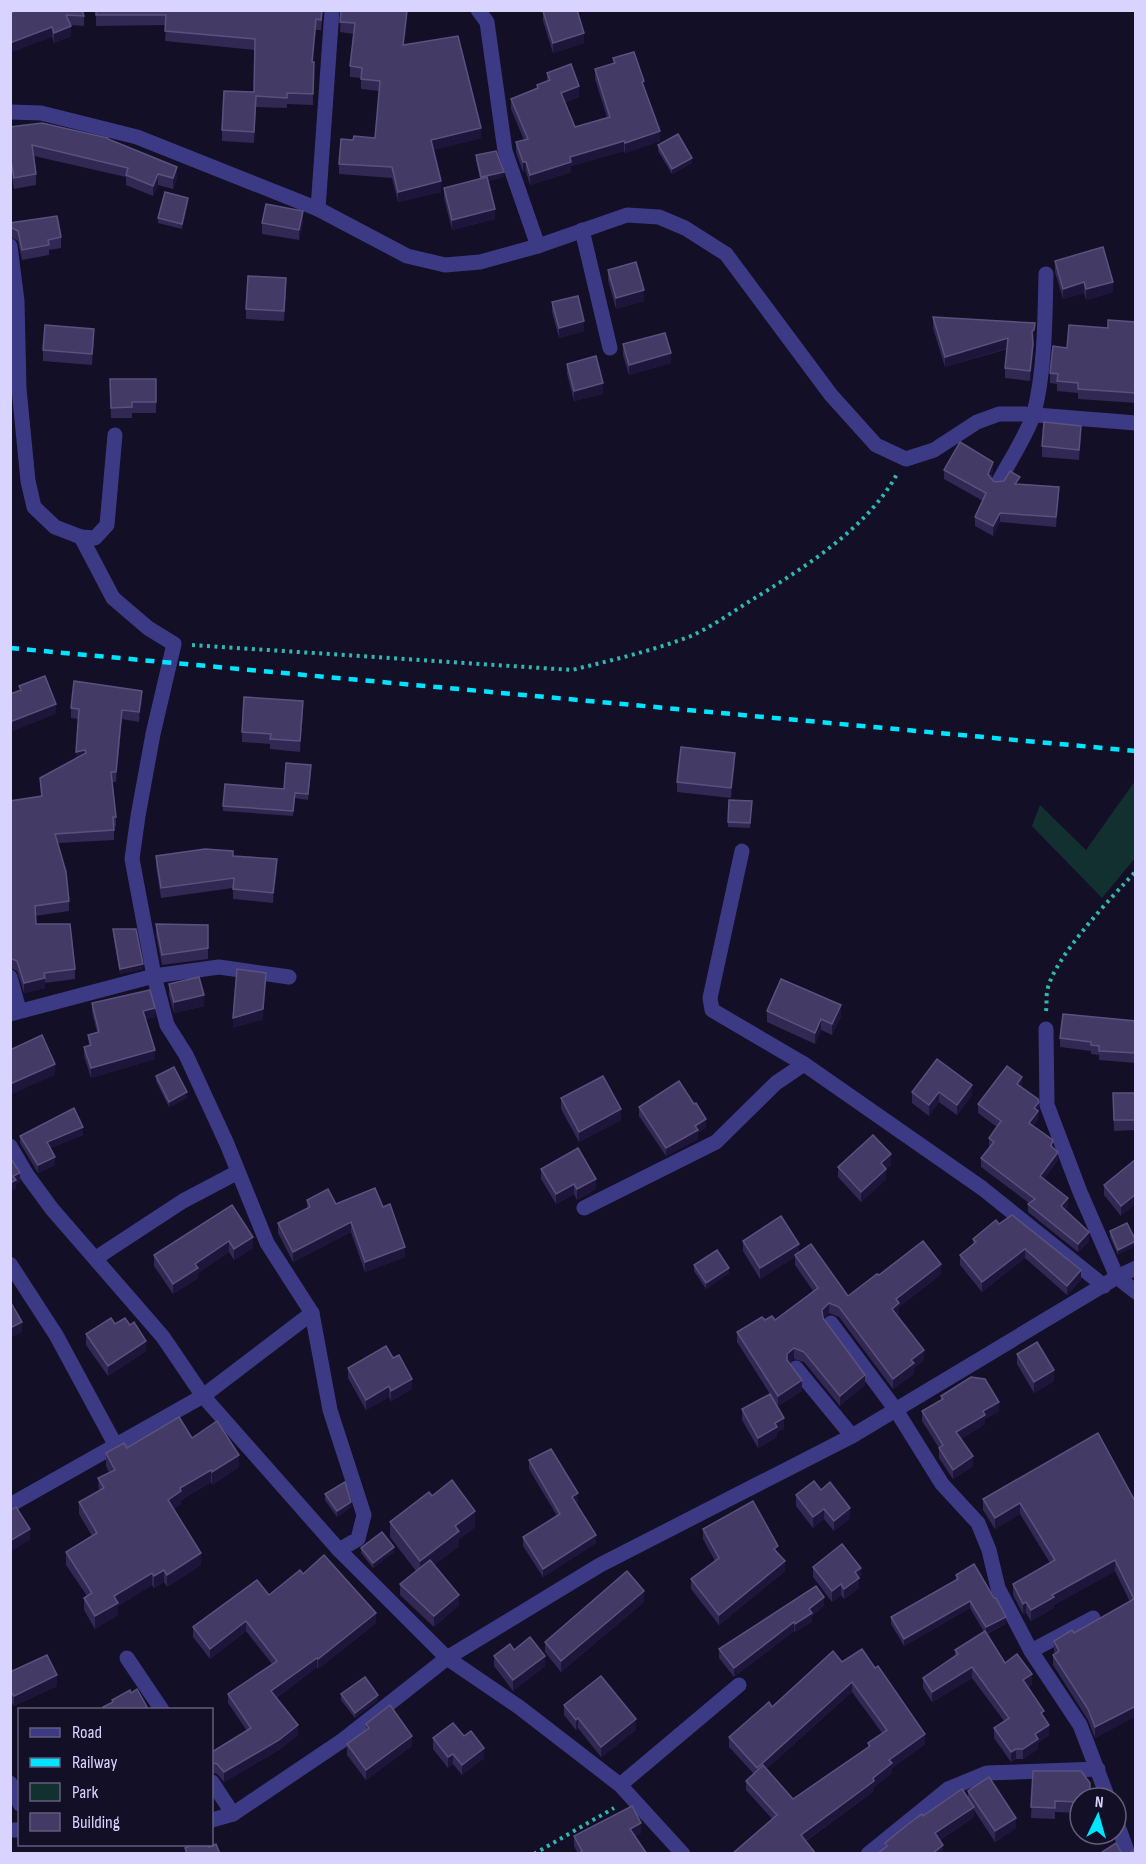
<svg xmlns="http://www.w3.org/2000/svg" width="1146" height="1864" viewBox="0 0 1146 1864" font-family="'Sofia Sans Condensed',sans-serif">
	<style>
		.green { fill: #12302f }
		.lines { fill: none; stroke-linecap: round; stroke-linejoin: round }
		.path { stroke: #2fb8b0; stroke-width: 4; stroke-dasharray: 3 4.5; stroke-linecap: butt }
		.minor { stroke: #3d3a85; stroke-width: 15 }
		.rail { stroke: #00e5ff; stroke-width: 4.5; stroke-dasharray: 9 8; stroke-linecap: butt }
		.wall { fill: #312854; fill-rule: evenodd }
		.shaded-wall { fill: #1d163a }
		.building { fill: #433a66; stroke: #5a527e; stroke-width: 1.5 }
	</style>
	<rect width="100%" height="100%" fill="#130f26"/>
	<polygon class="green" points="1135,781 1135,858 1102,898 1032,826 1040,805 1086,850"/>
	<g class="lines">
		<g class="path">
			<path d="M192 645 572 670C612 660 652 651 691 636 711 627 731 613 750 601 802 569 867 529 897 474"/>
			<path d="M1046 1011C1047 1005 1046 999 1047 992 1052 959 1112 897 1136 871"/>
			<polyline points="534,1854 614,1808"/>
		</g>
		<g class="minor">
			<polyline points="478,10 487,22 505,151 538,246"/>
			<polyline points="10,112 41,113 137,137 318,209 407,256 445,265 480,262 538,246 627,215 659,217 685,228 726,254 831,395 876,445 906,459 934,450 977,422 999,414 1024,414 1136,423"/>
			<polyline points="318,209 332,10"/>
			<polyline points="582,230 610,348"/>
			<polyline points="10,246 17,301 19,389 28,481 34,507 55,527 81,537 95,538 107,525 115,435"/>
			<path d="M998 483C1008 464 1029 431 1034 413 1045 371 1045 317 1046 274"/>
			<polyline points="81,537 113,598 148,628 174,644 153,734 138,816 132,859 154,976 167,1025 186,1055 227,1144 267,1243 312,1313 330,1410 364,1515 358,1539 339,1550"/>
			<polyline points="742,851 710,998 712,1010 804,1064 982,1188 1104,1286"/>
			<polyline points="10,977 19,1010"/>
			<polyline points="10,1014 154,976 219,967 289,977"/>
			<polyline points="1046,1029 1047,1105 1080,1192 1117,1277 1136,1292"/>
			<polyline points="10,1146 27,1175 52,1209 163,1337 203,1396 339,1550 447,1658 519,1707 620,1785 683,1854"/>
			<polyline points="584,1208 716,1142 776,1083 804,1064"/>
			<polyline points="96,1258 183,1201 238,1172"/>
			<polyline points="10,1264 56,1335 116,1446"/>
			<polyline points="831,1323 896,1410 942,1484 978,1523 989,1550 998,1588 1031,1651 1080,1725 1108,1798"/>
			<polyline points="796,1368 852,1436"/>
			<polyline points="10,1505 203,1396 312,1313"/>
			<polyline points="1031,1651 1093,1618"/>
			<polyline points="127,1658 162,1710"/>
			<polyline points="212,1782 233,1814"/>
			<polyline points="10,1783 20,1804"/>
			<polyline points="620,1785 739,1685"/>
			<polyline points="212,1820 233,1814 343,1740 447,1658 600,1565 852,1436 1117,1277 1136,1268"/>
			<polyline points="1116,1820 1128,1854"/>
			<polyline points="10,1830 20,1830"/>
			<polyline points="868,1854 948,1789 987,1773 1098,1769"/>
		</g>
		<polyline class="rail" points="10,648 1136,751"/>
	</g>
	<g class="wall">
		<polygon points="18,10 84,16 84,26 70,25 71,36 54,43 52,37"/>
		<polygon points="96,10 323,10 321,30 316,30 313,62 313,105 287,104 287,108 256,107 254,143 222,141 222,130 254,92 255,50 165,41 166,25 96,26"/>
		<polygon points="341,10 408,10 404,45 481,138 433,150 441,192 398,202 392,178 339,174 339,164 353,140 375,138 379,91 361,89 361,78 350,77 350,66 354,34 340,32"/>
		<polygon points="543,11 584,43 553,53 543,21"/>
		<polygon points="613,58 644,87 660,141 625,153 624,151 571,166 571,172 530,185 526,172 523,172 516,152 516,142 524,140 511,109 511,99 537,88 537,85 547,81 547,73 579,97 565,102 575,127 607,117 595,79 595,69 613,63"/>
		<polygon points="10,127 108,140 177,178 173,189 158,185 153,196 126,185 126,177 34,156 36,174 36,185 14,189 10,166"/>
		<polygon points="658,145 692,163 672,174 658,151"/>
		<polygon points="476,155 504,177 488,181 495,219 452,230 444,198 444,188 480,179 476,160"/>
		<polygon points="188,203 182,229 158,223 158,218"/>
		<polygon points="303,222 299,240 262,234 262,223"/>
		<polygon points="10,223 61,237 61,248 49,250 49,255 22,260 18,241 10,237"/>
		<polygon points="1055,261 1113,292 1086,300 1084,293 1063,299 1055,272"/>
		<polygon points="608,270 644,301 616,309 608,280"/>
		<polygon points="286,289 284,321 246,319 246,309"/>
		<polygon points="552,302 584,331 559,338 552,312"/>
		<polygon points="933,317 1034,341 1033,341 1033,354 1030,381 1005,378 1005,368 1007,349 945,367 933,328"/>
		<polygon points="1136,322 1136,403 1078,399 1078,393 1057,391 1057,384 1050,383 1050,373 1067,348 1108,328"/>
		<polygon points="94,340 92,365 43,361 43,350"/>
		<polygon points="623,344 671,363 629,375 623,355"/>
		<polygon points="567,364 603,394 574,401 567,374"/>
		<polygon points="110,379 156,379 156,413 132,413 132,418 111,418"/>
		<polygon points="1081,436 1079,460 1042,457 1042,446"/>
		<polygon points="944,470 993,471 991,478 994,482 1020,484 1059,496 1056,527 1000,522 993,536 975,526 975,517 983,501 944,479"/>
		<polygon points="142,701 139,722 122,719 116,782 112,782 116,817 116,826 114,827 114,840 58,843 69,901 69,911 35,916 36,924 75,969 75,979 45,983 45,988 24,993 17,971 10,968 10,801 41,797 40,778 76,759 78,719 71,718 71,708"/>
		<polygon points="303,711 300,752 270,749 270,744 242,742 242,732"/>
		<polygon points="735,763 731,798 677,792 677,782"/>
		<polygon points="311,770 308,800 295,798 293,816 223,811 223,806 284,789"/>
		<polygon points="752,801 750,828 728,827 728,822"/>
		<polygon points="156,856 233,856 277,869 273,903 233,899 233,888 161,898 156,866"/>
		<polygon points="156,924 208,925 208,959 162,965 156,935"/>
		<polygon points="113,929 143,969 120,974 113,934"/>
		<polygon points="169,984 204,1006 174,1013 169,995"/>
		<polygon points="92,1003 155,1017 145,1019 155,1059 91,1078 84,1056 84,1047 89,1046 88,1035 97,1032 92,1012"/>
		<polygon points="767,1011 841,1016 832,1035 821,1030 815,1044 767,1022"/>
		<polygon points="1136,1021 1136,1063 1099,1060 1099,1055 1091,1054 1091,1051 1060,1047 1060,1038"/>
		<polygon points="156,1076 187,1098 169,1107 156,1081"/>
		<polygon points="972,1085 972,1095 957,1115 939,1102 929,1116 912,1103 912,1092"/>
		<polygon points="1022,1085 1021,1087 1039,1102 1038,1119 1033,1126 1053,1147 1058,1160 1044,1179 1068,1206 1065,1210 1089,1241 1078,1252 1028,1212 1028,1204 1029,1203 981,1167 981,1158 990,1147 989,1147 989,1138 997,1127 978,1113 978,1104"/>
		<polygon points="1113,1093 1136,1093 1136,1130 1114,1131"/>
		<polygon points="561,1098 621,1120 579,1142 561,1109"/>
		<polygon points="639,1107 706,1127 698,1133 698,1139 666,1156 639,1116"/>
		<polygon points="83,1135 50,1148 55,1165 38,1173 20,1143 20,1136"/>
		<polygon points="1136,1159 1121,1216 1104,1195 1104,1185"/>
		<polygon points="891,1165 886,1169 886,1179 861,1202 838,1177 838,1167"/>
		<polygon points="541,1169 596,1189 577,1200 574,1194 556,1204 541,1179"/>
		<polygon points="307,1200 336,1204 383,1207 405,1257 365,1272 351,1232 293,1262 278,1233 278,1223 307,1208"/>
		<polygon points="232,1205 253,1248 234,1260 229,1252 198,1273 198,1278 173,1294 154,1266 154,1255"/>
		<polygon points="1127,1223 1118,1255 1110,1237 1110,1231"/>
		<polygon points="999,1224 1081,1280 1067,1295 1025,1258 982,1292 960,1265 960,1255 973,1245 973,1239"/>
		<polygon points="743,1241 799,1252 848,1296 879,1275 941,1274 899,1307 899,1313 897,1315 924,1360 914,1368 914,1374 893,1389 839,1317 829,1313 823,1319 865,1385 840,1406 804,1362 794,1359 789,1363 802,1391 778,1406 770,1394 784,1429 777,1432 777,1437 758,1448 742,1420 742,1409 770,1394 737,1342 737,1332 765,1320 775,1320 813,1291 795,1265 795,1257 760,1279 743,1251"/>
		<polygon points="694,1265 729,1273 706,1289 694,1271"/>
		<polygon points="115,1324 146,1351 108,1376 86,1345 86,1334"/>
		<polygon points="1017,1354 1054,1381 1034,1393 1017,1364"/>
		<polygon points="393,1358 412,1389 391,1401 389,1397 366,1410 348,1378 348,1368"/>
		<polygon points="941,1396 999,1411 985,1419 985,1424 961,1439 973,1466 953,1479 939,1458 939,1448 922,1421 922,1411 941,1400"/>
		<polygon points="192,1438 239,1467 212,1485 211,1482 181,1500 181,1504 173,1509 201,1565 167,1587 164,1582 154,1588 152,1585 118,1606 118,1615 95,1629 84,1610 84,1598 87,1596 66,1565 66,1552 92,1536 79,1514 79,1502 99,1491 98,1478 109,1472 106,1466 106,1453 127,1448"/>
		<polygon points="529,1460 578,1502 576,1503 596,1543 543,1577 523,1546 523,1537 557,1516 529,1469"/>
		<polygon points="821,1490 850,1518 834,1531 824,1519 813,1528 796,1506 796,1495"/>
		<polygon points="325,1494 351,1507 337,1517 325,1500"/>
		<polygon points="432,1496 475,1527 459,1539 459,1546 434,1565 459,1605 434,1627 400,1595 400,1584 416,1571 390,1537 390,1522"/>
		<polygon points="983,1499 1136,1503 1136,1716 1095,1738 1088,1720 1053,1665 1053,1655 1055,1654 1054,1651 1054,1641 1074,1633 1130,1602 1115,1571 1054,1605 1054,1608 1031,1621 1026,1613 1023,1614 1013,1595 1013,1584 1050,1563 1020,1514 995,1529 983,1510"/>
		<polygon points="703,1529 778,1554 785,1571 719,1625 691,1589 691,1579 715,1561 703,1539"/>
		<polygon points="361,1548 394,1552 373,1568 361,1553"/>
		<polygon points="813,1567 861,1578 859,1579 859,1588 844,1599 841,1595 832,1602 813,1577"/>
		<polygon points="303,1574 376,1623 318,1669 317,1667 276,1698 298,1735 279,1750 224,1782 217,1774 212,1773 212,1752 247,1731 228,1703 228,1694 272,1664 246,1631 210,1659 193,1637 193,1627 269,1595"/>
		<polygon points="956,1575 1006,1624 987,1634 1005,1663 1032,1685 1028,1687 1044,1718 1049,1735 1038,1743 1038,1749 1023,1759 1016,1759 1011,1762 994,1738 994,1728 1004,1721 972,1678 932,1702 923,1688 923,1678 955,1656 955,1650 984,1632 970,1608 904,1646 891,1624 891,1617 956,1581"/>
		<polygon points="644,1602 561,1672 545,1652 545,1642"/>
		<polygon points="824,1606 812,1616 812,1622 795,1632 794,1631 734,1677 719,1658 719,1649"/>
		<polygon points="514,1650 545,1666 513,1691 494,1666 494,1656"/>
		<path d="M842 1662 925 1744 892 1768V1773L874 1787V1791L806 1841 772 1819 746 1790V1781L754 1774 729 1747V1737L772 1707ZM852 1692 882 1733 868 1743V1747L793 1799 766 1769Z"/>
		<polygon points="10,1672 57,1686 14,1706 10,1700"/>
		<polygon points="341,1694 378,1700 355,1718 341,1700"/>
		<polygon points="564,1705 636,1730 601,1757 578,1728 576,1730 564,1715"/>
		<polygon points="366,1724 412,1746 366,1780 347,1755 347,1744 366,1730"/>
		<polygon points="464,1736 484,1758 462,1775 453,1764 448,1768 433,1749 433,1738"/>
		<polygon points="1033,1771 1081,1771 1090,1798 1080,1798 1080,1813 1055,1812 1055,1819 1031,1818"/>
		<polygon points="968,1791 1016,1828 995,1842 974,1810 974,1817 940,1840 943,1854 885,1848 885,1843 923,1816 968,1799"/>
		<polygon points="641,1833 635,1836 578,1854 574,1846 574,1836"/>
	</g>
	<g class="shaded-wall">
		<polygon points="407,10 408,10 403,55 403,45"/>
		<polygon points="316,19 316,30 312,72 312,62"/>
		<polygon points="71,26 71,36 54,43 54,33"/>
		<polygon points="52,27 52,37 10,53 10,43"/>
		<polygon points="584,33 584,43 553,53 553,43"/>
		<polygon points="579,86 579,97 561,103 561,93"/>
		<polygon points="481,128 481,138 431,151 431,140"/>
		<polygon points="660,131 660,141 625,153 625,143"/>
		<polygon points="624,141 624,151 571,166 571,172 530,185 530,175 570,157"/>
		<polygon points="692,158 692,163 672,174 672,169"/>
		<rect x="523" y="162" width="3" height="10"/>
		<polygon points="177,167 177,178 173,189 173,178"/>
		<polygon points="504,172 504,177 481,183 481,177"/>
		<polygon points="158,174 158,185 153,196 153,186"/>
		<polygon points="441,181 441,192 398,202 398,192"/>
		<polygon points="188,198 188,203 182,229 182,224"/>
		<polygon points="495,209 495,219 452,230 452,220"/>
		<polygon points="303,211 303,222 299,240 299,230"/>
		<polygon points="1084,282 1084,293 1063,299 1063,289"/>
		<polygon points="1113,282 1113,292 1086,300 1086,289"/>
		<polygon points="644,290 644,301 616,309 616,298"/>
		<polygon points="584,321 584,331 559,338 559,328"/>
		<polygon points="1035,323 1034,341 1032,341 1032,331"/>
		<polygon points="94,329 94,340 92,365 92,354"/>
		<polygon points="1008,338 1008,348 945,367 945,357"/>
		<polygon points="1033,344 1033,354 1030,381 1030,371"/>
		<polygon points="671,353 671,363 629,375 629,365"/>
		<polygon points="603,383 603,394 574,401 574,391"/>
		<polygon points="1081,426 1081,436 1079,460 1079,450"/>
		<polygon points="993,462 993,471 988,484 988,474"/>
		<polygon points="1059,487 1059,496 1056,527 1056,517"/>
		<polygon points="1000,513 1000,522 993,536 993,526"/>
		<polygon points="142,691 142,701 139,722 139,712"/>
		<polygon points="303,701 303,711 300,752 300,741"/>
		<polygon points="56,704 56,714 10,732 10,722"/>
		<polygon points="122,710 122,719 116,782 116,772"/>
		<polygon points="85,750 85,760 76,762 76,752"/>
		<polygon points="735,753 735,763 731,798 731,788"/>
		<polygon points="277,859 277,869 273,903 273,893"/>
		<polygon points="143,964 143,969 120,974 120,969"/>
		<polygon points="266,973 263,1020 233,1028 233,1018"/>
		<polygon points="45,978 45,988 24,993 24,983"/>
		<polygon points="204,995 204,1006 174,1013 174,1002"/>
		<polygon points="841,1005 841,1016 832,1035 832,1024"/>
		<polygon points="155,1008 155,1017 143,1020 143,1011"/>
		<polygon points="821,1019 821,1030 815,1044 815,1033"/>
		<polygon points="155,1050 155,1059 91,1078 91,1068"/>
		<polygon points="55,1064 55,1075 10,1095 10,1084"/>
		<polygon points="1022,1077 1022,1085 1017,1093 1017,1084"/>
		<polygon points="972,1085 972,1095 957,1115 957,1105"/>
		<polygon points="187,1092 187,1098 169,1107 169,1102"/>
		<polygon points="939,1092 939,1102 929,1116 929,1105"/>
		<polygon points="1039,1102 1038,1119 1029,1132 1029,1123 1034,1108"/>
		<polygon points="621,1109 621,1120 579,1142 579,1132"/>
		<polygon points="706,1119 706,1127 698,1133 698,1139 666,1156 666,1148"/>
		<polygon points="83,1127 83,1135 47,1150 47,1142"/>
		<polygon points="1058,1152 1058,1160 1040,1185 1040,1176"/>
		<polygon points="891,1154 891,1165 881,1173 881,1163"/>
		<polygon points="55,1157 55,1165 38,1173 38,1165"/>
		<polygon points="886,1169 886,1179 861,1202 861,1192"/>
		<polygon points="20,1173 20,1182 16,1184 16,1189 10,1192 10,1183 13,1176"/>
		<polygon points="596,1179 596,1189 577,1200 577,1189"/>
		<polygon points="574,1184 574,1194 556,1204 556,1194"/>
		<polygon points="1136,1194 1136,1204 1121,1216 1121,1206"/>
		<polygon points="1068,1198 1068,1206 1061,1215 1061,1206"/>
		<polygon points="351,1222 351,1232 293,1262 293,1252"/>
		<polygon points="1089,1232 1089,1241 1078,1252 1078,1244"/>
		<polygon points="253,1237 253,1248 234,1260 234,1249"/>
		<polygon points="229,1241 229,1252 198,1273 198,1278 173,1294 173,1284 195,1264"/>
		<polygon points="1136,1241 1136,1246 1118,1255 1118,1250"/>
		<polygon points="799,1244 799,1254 795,1255 795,1257 760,1279 760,1268"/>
		<polygon points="405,1247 405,1257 365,1272 365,1262"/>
		<polygon points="1025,1249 1025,1258 982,1292 982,1282"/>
		<polygon points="941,1264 941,1274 899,1307 899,1313 892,1319 892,1309 896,1299"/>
		<polygon points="729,1268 729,1273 706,1289 706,1283"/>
		<polygon points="1081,1270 1081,1280 1067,1295 1067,1286"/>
		<polygon points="829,1303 829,1313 822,1320 822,1310"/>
		<polygon points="22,1322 22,1332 10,1338 10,1328"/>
		<polygon points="146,1341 146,1351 108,1376 108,1366"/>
		<polygon points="794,1348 794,1359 787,1364 787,1370 787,1354"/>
		<polygon points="924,1350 924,1360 914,1368 914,1374 893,1389 893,1379 911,1360"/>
		<polygon points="1054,1370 1054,1381 1034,1393 1034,1382"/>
		<polygon points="865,1375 865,1385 840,1406 840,1396"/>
		<polygon points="412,1379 412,1389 391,1401 391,1391"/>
		<polygon points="802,1380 802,1391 778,1406 778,1396"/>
		<polygon points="389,1386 389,1397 366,1410 366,1400"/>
		<polygon points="999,1402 999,1411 985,1419 985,1424 956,1442 956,1432 983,1411"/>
		<polygon points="784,1418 784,1429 777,1432 777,1437 758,1448 758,1438 775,1423"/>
		<polygon points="239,1455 239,1467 212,1485 212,1472"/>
		<polygon points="973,1456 973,1466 953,1479 953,1470"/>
		<polygon points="211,1470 211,1482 181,1500 181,1504 168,1512 168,1500 180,1488"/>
		<polygon points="578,1493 578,1502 572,1505 572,1497"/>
		<polygon points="351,1502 351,1507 337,1517 337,1511"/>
		<polygon points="1020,1503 1020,1514 995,1529 995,1518"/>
		<polygon points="850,1508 850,1518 834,1531 834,1521"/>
		<polygon points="824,1509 824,1519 813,1528 813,1517"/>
		<polygon points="475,1511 475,1527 459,1539 459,1546 420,1576 420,1561 455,1526"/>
		<polygon points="30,1529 30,1540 10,1552 10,1541"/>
		<polygon points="596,1535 596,1543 543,1577 543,1569"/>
		<polygon points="394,1547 394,1552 373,1568 373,1563"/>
		<polygon points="201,1553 201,1565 167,1587 167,1575"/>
		<polygon points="1115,1560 1115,1571 1054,1605 1054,1608 1031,1621 1031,1610 1052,1595"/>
		<polygon points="785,1561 785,1571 719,1625 719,1615"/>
		<polygon points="861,1568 861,1578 859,1579 859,1588 844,1599 844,1589 855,1572"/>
		<polygon points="164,1570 164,1582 154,1588 154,1576"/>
		<polygon points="152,1573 152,1585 118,1606 118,1615 95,1629 95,1616 114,1596"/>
		<polygon points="841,1584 841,1595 832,1602 832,1591"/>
		<polygon points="644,1591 644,1602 561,1672 561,1661"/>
		<polygon points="459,1595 459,1605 434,1627 434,1616"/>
		<polygon points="824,1597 824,1606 812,1616 812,1622 795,1632 795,1624 809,1609"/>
		<polygon points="970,1601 970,1608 904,1646 904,1639"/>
		<polygon points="1026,1602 1026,1613 1023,1614 1023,1604"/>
		<polygon points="376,1613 376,1623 318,1669 318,1659"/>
		<polygon points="1006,1617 1006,1624 986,1634 986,1627"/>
		<polygon points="246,1621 246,1631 210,1659 210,1649"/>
		<polygon points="794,1622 794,1631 734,1677 734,1668"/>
		<polygon points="545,1656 545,1666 513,1691 513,1680"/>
		<polygon points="317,1658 317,1667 271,1701 271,1691"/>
		<polygon points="972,1667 972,1678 932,1702 932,1692"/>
		<polygon points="1032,1674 1032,1685 1023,1691 1023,1680"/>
		<polygon points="57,1675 57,1686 14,1706 14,1696"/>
		<polygon points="852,1682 852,1692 757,1777 757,1768"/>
		<polygon points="378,1695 378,1700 355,1718 355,1713"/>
		<polygon points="1136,1706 1136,1716 1095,1738 1095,1727"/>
		<polygon points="578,1718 578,1728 576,1730 576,1720"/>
		<polygon points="636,1719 636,1730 601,1757 601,1747"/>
		<polygon points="298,1725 298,1735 279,1750 224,1782 224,1772"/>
		<polygon points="1049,1725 1049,1735 1038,1743 1038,1749 1023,1759 1023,1749 1035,1734"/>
		<polygon points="925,1734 925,1744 892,1768 892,1773 874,1787 874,1791 801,1844 801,1835 873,1778 889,1760"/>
		<polygon points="412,1736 412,1746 366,1780 366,1770"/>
		<polygon points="484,1748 484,1758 462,1775 462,1765"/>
		<polygon points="1016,1749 1016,1759 1011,1762 1011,1752"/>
		<polygon points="453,1754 453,1764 448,1768 448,1757"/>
		<polygon points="974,1807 974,1817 935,1843 935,1833"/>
		<polygon points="1016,1818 1016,1828 995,1842 995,1831"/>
		<polygon points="641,1823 641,1833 630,1839 630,1829"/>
		<polygon points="943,1845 943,1854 932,1854"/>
	</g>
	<g class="building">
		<polygon points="19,10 82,10 84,16 66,15 71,26 54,33 52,27 10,43 10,13"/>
		<polygon points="96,10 322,10 321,20 316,19 312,62 314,62 313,94 287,93 287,98 256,96 254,132 222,130 224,91 254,92 255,39 165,31 166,15 96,15"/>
		<polygon points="341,10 407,10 403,45 458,36 481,128 431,140 441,181 398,192 392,167 339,164 341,139 353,140 354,136 375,138 380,81 361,79 362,68 350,66 355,23 340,22"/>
		<polygon points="577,10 584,33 553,43 543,11"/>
		<polygon points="634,52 644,81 642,82 660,131 625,143 624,141 570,157 571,162 530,175 526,162 523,162 516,142 528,139 511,99 538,88 537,85 550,80 547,73 571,64 579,86 561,93 575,127 610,117 595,69 615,63 613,58"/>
		<polygon points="42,123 108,138 108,139 177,167 173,178 158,174 153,186 126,175 128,168 32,145 36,174 14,178 10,155 10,127"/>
		<polygon points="678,134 692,158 672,169 658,145"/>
		<polygon points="496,151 504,172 481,177 476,155"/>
		<polygon points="487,177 495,209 452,220 444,188"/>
		<polygon points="165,192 188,198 182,224 158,218"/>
		<polygon points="266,204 303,211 299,230 262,223"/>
		<polygon points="57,216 61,237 48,240 49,245 22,250 18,231 10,227 10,223"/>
		<polygon points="1103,247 1113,282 1086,289 1084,282 1063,289 1055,261"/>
		<polygon points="636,262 644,290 616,298 608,270"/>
		<polygon points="248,276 286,278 284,311 246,309"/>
		<polygon points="578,296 584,321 559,328 552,302"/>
		<polygon points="933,317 1035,323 1034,330 1032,331 1033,344 1030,371 1005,368 1008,338 945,357"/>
		<polygon points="1108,320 1136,322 1136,393 1078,389 1078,383 1057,381 1058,374 1050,373 1053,346 1067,348 1069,325 1108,328"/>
		<polygon points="45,325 94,329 92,354 43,350"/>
		<polygon points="665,333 671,353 629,365 623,344"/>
		<polygon points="596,356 603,383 574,391 567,364"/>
		<polygon points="110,379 156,379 156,402 132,402 132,407 111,408"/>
		<polygon points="1044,422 1081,426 1079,450 1042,446"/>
		<polygon points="960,442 993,462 988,474 994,482 1004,481 1010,471 1020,477 1015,484 1059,487 1056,517 1000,513 993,526 975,517 986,493 944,470"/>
		<polygon points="45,676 56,704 10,722 10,694 21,690 19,686"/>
		<polygon points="74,681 142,691 139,712 122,710 116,772 111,772 116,817 113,817 114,830 55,834 66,872 69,901 35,906 36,924 70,924 75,969 44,973 45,978 24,983 17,961 10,958 10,801 42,796 40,778 86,753 85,750 76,752 79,709 71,708"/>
		<polygon points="244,697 303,701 300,741 270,739 271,734 242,732"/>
		<polygon points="681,747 735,753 731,788 677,782"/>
		<polygon points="286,763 311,765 308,794 295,793 293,811 223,806 225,784 284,789"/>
		<polygon points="729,800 752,801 750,823 728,822"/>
		<polygon points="205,849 233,851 233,856 277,859 273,893 233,889 234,878 161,888 156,856"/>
		<polygon points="156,924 208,925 208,948 162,955"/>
		<polygon points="113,929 136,929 143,964 120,969"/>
		<polygon points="237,969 266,973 263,1009 233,1018"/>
		<polygon points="199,977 204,995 174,1002 169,984"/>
		<polygon points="781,979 841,1005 832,1024 821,1019 815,1033 767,1011"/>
		<polygon points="150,990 155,1008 143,1011 155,1050 91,1068 84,1047 91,1045 88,1035 99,1032 92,1003"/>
		<polygon points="1063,1014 1136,1021 1136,1053 1099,1051 1099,1046 1091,1045 1091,1042 1060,1038"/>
		<polygon points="42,1035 55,1064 10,1084 10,1050"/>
		<polygon points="937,1059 972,1085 957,1105 939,1092 929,1105 912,1092"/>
		<polygon points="1007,1066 1022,1077 1017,1084 1038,1099 1039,1102 1034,1108 1038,1111 1029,1123 1053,1140 1051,1146 1058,1152 1040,1176 1068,1198 1061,1206 1089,1232 1078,1244 1028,1204 1035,1199 981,1158 994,1142 989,1138 1001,1121 978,1104"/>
		<polygon points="174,1067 187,1092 169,1102 156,1076"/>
		<polygon points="603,1076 621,1109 579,1132 561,1098"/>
		<polygon points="679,1081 694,1104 696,1103 706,1119 695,1126 698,1130 666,1148 639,1107"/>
		<polygon points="1113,1093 1136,1093 1136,1120 1114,1120"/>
		<polygon points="74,1108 83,1127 47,1142 55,1157 38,1165 20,1136"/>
		<polygon points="873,1135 891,1154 881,1163 886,1169 861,1192 838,1167"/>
		<polygon points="578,1148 596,1179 577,1189 574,1184 556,1194 541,1169"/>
		<polygon points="10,1157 20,1173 13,1176 16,1180 10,1183"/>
		<polygon points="1136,1159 1136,1194 1121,1206 1104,1185"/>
		<polygon points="375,1188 383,1207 390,1204 405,1247 365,1262 351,1222 293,1252 278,1223 310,1207 307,1200 328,1189 336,1204"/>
		<polygon points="232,1205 253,1237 234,1249 229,1241 195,1264 198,1268 173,1284 154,1255"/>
		<polygon points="1012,1215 1081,1270 1067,1286 1025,1249 982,1282 960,1255 976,1242 973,1239 996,1220 999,1224"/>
		<polygon points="781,1216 799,1244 760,1268 743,1241"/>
		<polygon points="1127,1223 1136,1241 1118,1250 1110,1231"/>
		<polygon points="923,1241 941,1264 896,1299 899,1303 892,1309 924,1350 911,1360 914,1363 893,1379 839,1307 829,1303 822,1310 823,1318 865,1375 840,1396 804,1352 794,1348 787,1354 787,1360 802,1380 778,1396 737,1332 762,1317 765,1320 772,1316 775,1320 818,1288 795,1255 811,1244 848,1296 877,1274 879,1275"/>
		<polygon points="717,1250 729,1268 706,1283 694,1265"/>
		<polygon points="10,1301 22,1322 10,1328"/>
		<polygon points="111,1318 115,1324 125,1318 130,1325 134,1322 146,1341 108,1366 86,1334"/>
		<polygon points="1037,1342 1054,1370 1034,1382 1017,1354"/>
		<polygon points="386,1346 393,1358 399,1355 412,1379 391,1391 389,1386 366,1400 348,1368"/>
		<polygon points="971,1377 985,1379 999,1402 983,1411 985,1415 956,1432 973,1456 953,1470 939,1448 943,1445 922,1411 943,1399 941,1396"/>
		<polygon points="770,1394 784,1418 775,1423 777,1427 758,1438 742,1409"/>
		<polygon points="179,1417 192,1438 217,1421 239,1455 212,1472 211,1470 180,1488 181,1491 168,1500 201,1553 167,1575 164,1570 154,1576 152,1573 114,1596 118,1603 95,1616 84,1598 92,1593 66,1552 97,1533 79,1502 104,1488 98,1478 115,1470 106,1453 124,1443 127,1448"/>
		<polygon points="1098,1433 1136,1503 1136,1706 1095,1727 1088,1709 1053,1655 1059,1651 1054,1641 1072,1630 1074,1633 1134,1599 1115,1560 1052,1595 1054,1597 1031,1610 1026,1602 1023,1604 1013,1584 1055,1560 1020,1503 995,1518 983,1499"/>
		<polygon points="551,1449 578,1493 572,1497 596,1535 543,1569 523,1537 560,1514 529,1460"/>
		<polygon points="452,1480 475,1511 455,1526 459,1531 420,1561 390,1522 429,1492 432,1496"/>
		<polygon points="814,1481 821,1490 830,1482 850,1508 834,1521 824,1509 813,1517 796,1495"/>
		<polygon points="345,1482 351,1502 337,1511 325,1494"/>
		<polygon points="753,1501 778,1546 774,1549 785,1561 719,1615 691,1579 719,1558 703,1529"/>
		<polygon points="16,1507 30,1529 10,1541 10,1511"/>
		<polygon points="382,1532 394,1547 373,1563 361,1548"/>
		<polygon points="842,1544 861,1568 855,1572 859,1578 844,1589 841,1584 832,1591 813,1567"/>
		<polygon points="324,1555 376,1613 318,1659 317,1658 271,1691 298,1725 279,1740 224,1772 217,1764 212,1763 212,1752 251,1728 228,1694 277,1661 246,1621 210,1649 193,1627 257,1580 269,1595 300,1570 303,1574"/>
		<polygon points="430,1560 459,1595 434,1616 400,1584"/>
		<polygon points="974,1564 994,1598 996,1598 1006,1617 986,1627 970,1601 904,1639 891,1617 958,1579 956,1575"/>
		<polygon points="627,1571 644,1591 561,1661 545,1642"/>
		<polygon points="816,1586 824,1597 809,1609 812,1613 795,1624 794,1622 734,1668 719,1649"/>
		<polygon points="985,1631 1005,1663 1017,1654 1032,1674 1023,1680 1044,1711 1041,1713 1049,1725 1035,1734 1038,1739 1023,1749 1016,1749 1011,1752 994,1728 1009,1718 972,1667 932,1692 923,1678 958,1654 955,1650"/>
		<polygon points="530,1637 545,1656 513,1680 494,1656 510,1644 514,1650"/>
		<polygon points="862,1649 875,1668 878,1666 925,1734 889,1760 892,1763 873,1778 874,1781 801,1835 816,1854 732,1854 777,1815 746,1781 763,1765 793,1799 870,1746 868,1743 887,1730 852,1682 757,1768 729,1737 769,1702 772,1707 833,1651 842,1662"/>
		<polygon points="47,1655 57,1675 14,1696 10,1690 10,1672"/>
		<polygon points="601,1676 636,1719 601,1747 578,1718 576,1720 564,1705"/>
		<polygon points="365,1677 378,1695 355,1713 341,1694"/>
		<polygon points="137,1689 147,1707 142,1710 105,1710 103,1707 113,1702 112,1700 130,1690 131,1693"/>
		<polygon points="390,1705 412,1736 366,1770 347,1744 369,1728 366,1724"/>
		<polygon points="453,1723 464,1736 471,1731 484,1748 462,1765 453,1754 448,1757 433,1738"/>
		<polygon points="1033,1771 1081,1771 1090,1783 1090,1797 1084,1796 1084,1798 1080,1798 1080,1802 1055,1801 1055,1808 1031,1807"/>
		<polygon points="989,1777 1016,1818 995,1831 968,1791"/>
		<polygon points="962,1789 974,1807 935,1833 943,1845 932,1854 877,1854 887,1846 885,1843 907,1825 922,1814 923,1816"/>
		<polygon points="632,1806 641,1823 630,1829 647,1854 578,1854 582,1851 574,1836"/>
		<polygon points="1116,1843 1122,1854 1099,1854"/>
		<polygon points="216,1844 220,1854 187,1854 185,1848 192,1845 207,1845 209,1847"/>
		<polygon points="1136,1849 1136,1854 1128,1854"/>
	</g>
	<rect width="1146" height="1864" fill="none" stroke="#d9d4ff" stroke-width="24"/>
	<rect x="18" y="1708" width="195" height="138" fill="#130f26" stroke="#625e7d" stroke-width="1.5"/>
	<rect x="30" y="1728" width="30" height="9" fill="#3d3a85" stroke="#625e7d" stroke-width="1.5"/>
	<text x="72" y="1738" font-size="18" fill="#d9d4ff">Road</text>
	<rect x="30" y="1758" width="30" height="9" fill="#00e5ff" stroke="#625e7d" stroke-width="1.5"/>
	<text x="72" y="1768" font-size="18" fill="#d9d4ff">Railway</text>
	<rect x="30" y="1783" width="30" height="18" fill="#12302f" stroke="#625e7d" stroke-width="1.5"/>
	<text x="72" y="1798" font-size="18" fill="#d9d4ff">Park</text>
	<rect x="30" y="1813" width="30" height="18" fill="#433a66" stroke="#625e7d" stroke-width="1.5"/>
	<text x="72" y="1828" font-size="18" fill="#d9d4ff">Building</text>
	<g transform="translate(1098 1816) rotate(5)"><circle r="28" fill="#130f26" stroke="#625e7d" stroke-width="1.5"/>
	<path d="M0-4.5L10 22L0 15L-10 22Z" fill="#00e5ff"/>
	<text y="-9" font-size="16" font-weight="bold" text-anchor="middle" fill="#d9d4ff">N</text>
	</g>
</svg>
